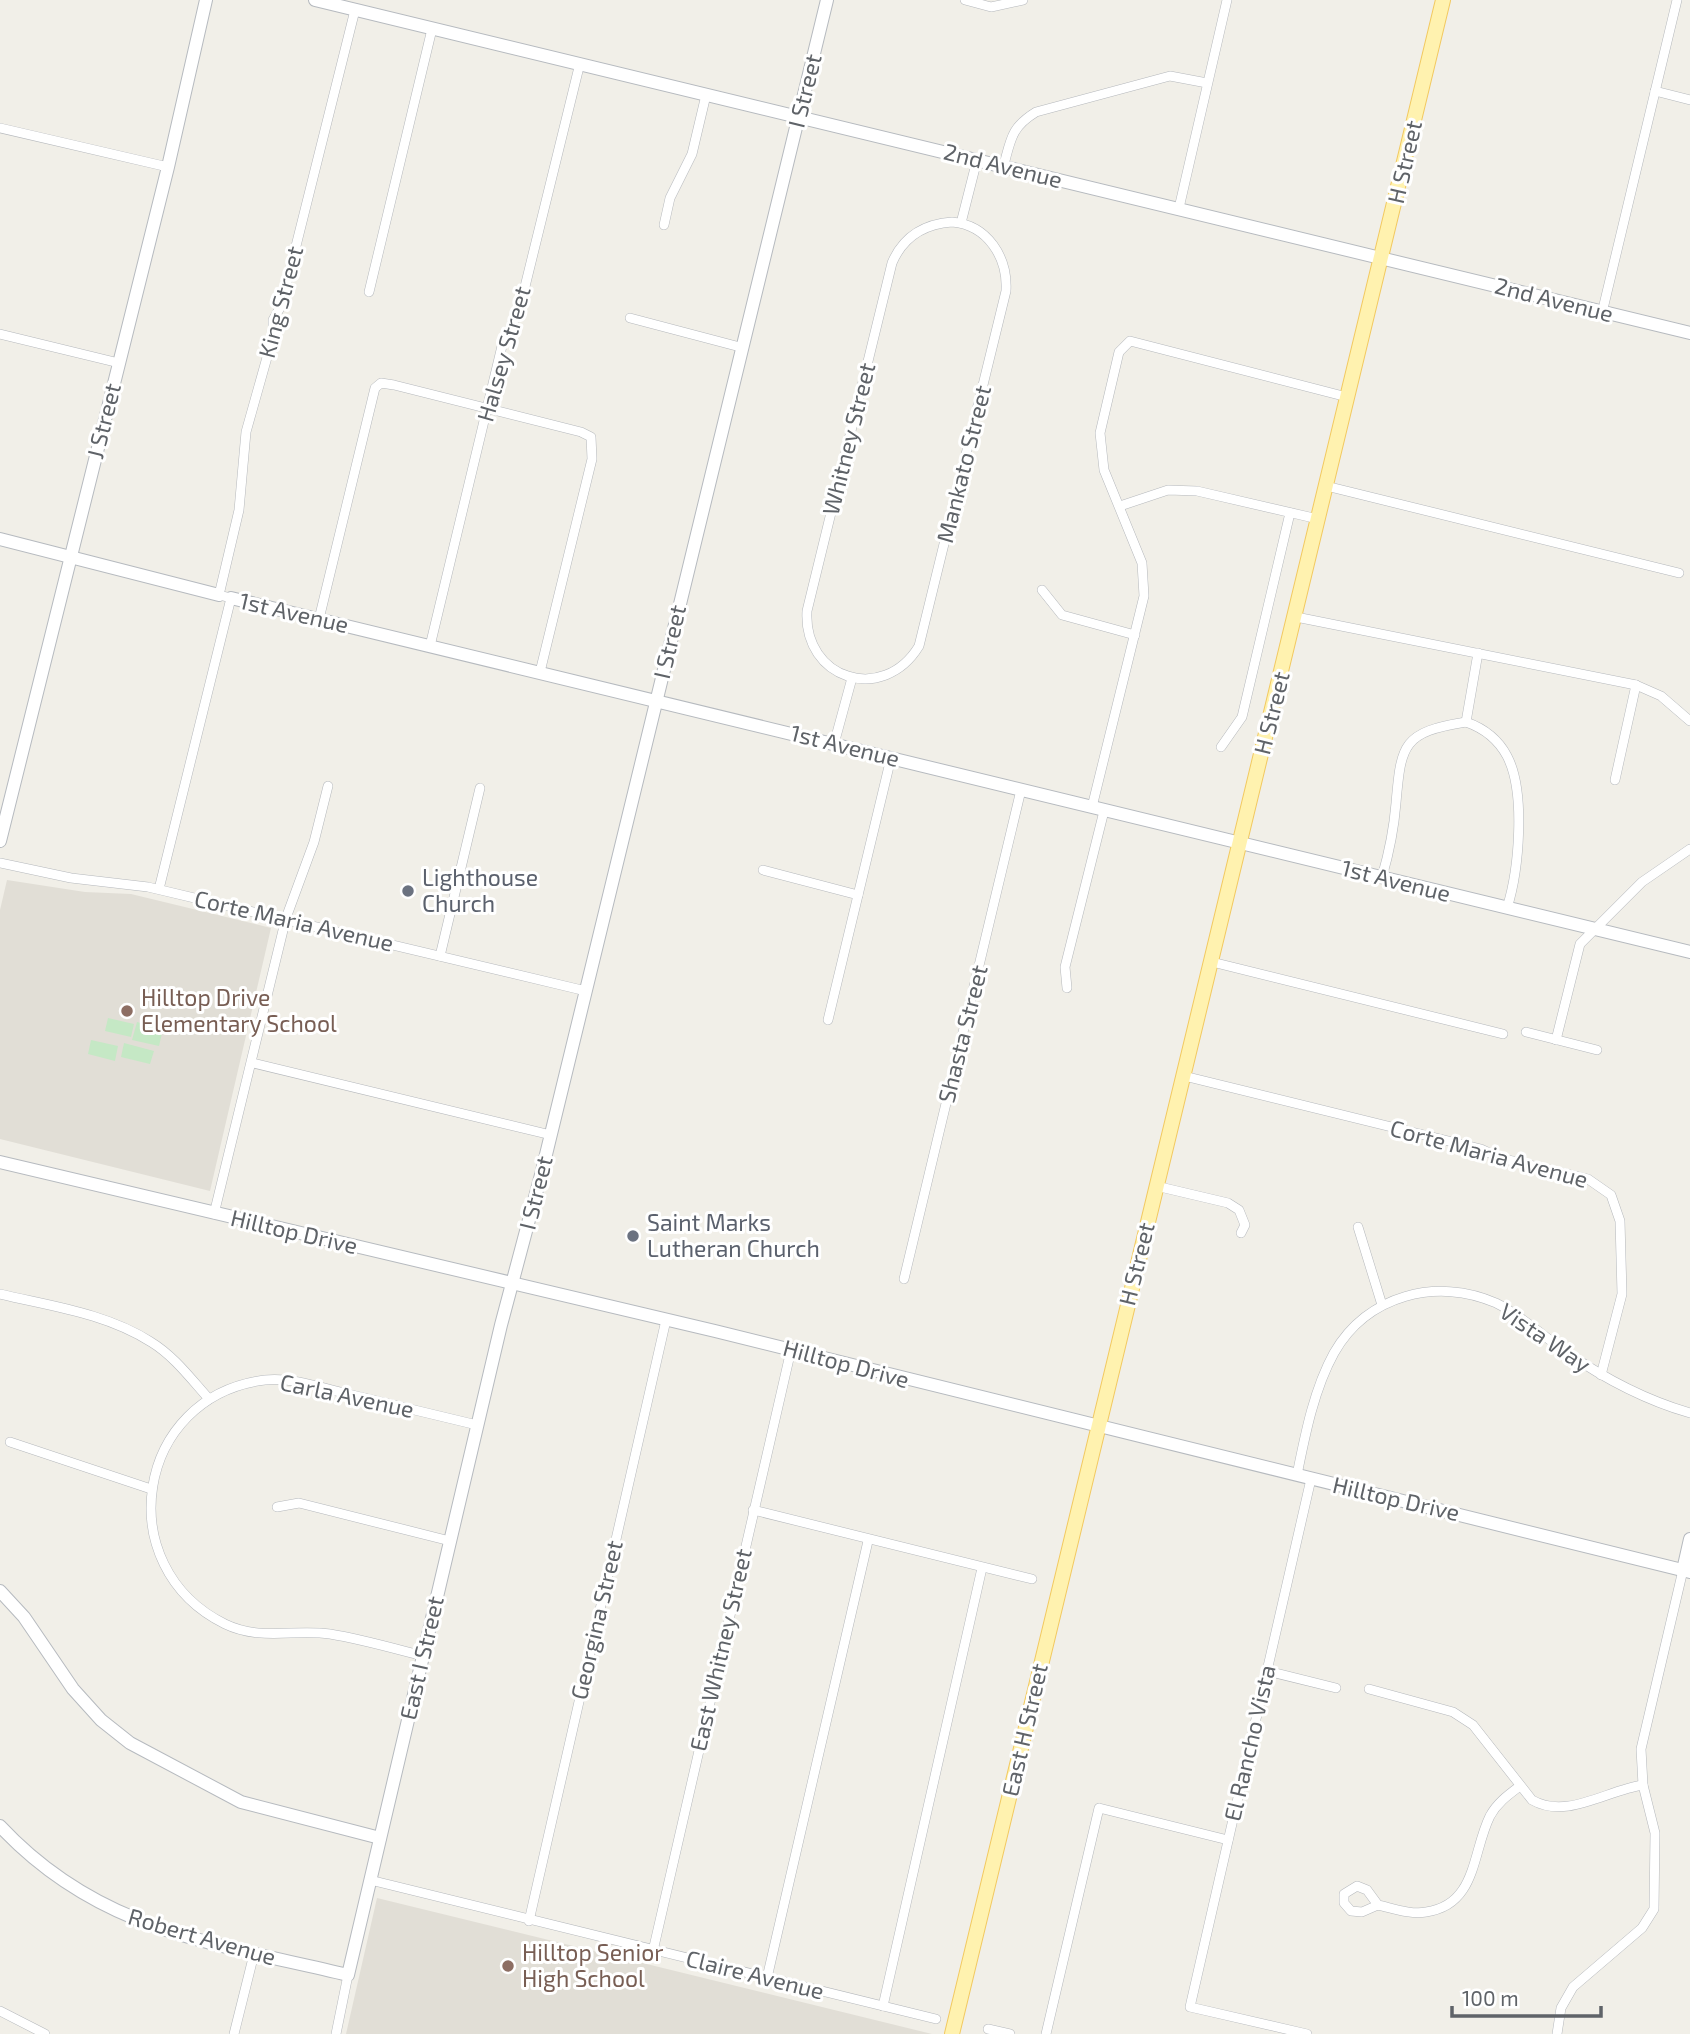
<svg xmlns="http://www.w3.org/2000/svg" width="1690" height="2034" viewBox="0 0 1690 2034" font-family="'Exo 2',sans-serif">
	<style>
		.education { fill: #e1ded6 }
		.green { fill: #c5e8c5 }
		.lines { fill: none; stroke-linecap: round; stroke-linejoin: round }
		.street-casing { stroke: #b5b8bc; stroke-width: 10 }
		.secondary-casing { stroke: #b6babf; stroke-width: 14 }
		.primary-casing { stroke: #f2c960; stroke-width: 16 }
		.street { stroke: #fff; stroke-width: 9 }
		.secondary { stroke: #fff; stroke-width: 12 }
		.primary { stroke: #fff2af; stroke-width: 14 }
		.worship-dot { fill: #6b7280; stroke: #fff; stroke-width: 2.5 }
		.education-dot { fill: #8d6e63; stroke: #fff; stroke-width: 2.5 }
		.labels { text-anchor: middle; stroke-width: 6; stroke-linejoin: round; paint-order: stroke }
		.street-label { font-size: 23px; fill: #5f6368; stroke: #fff }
		.worship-label { font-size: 23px; fill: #5b616d; stroke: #fff; text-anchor: start }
		.education-label { font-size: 23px; fill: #785e54; stroke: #fff; text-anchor: start }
	</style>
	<rect width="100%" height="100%" fill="#f1efe8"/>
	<g class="education">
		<polygon points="7,880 85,892 131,894 271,928 210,1191 0,1139 0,910"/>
		<polygon points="377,1898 932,2034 346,2034"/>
	</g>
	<g class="green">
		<polygon points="108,1018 134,1024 131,1037 105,1031"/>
		<polygon points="137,1022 163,1029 159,1046 132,1040"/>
		<polygon points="91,1040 118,1046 115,1061 88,1054"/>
		<polygon points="124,1043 154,1051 150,1064 121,1057"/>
	</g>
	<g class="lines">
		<g class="street-casing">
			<g id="street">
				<polyline points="965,0 991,7 1023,0"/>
				<polyline points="1655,91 1690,100"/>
				<polyline points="0,128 168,167"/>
				<path d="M1003 168C1011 140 1010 128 1036 112L1170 76 1207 83"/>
				<polyline points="1179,208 1227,0"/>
				<path d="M952 222C988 225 1008 258 1006 291L919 646C883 705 803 679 807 611L892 263C903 237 924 224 952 222Z"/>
				<polyline points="961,223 977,160"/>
				<polyline points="664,225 670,198 692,154 706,95"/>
				<polyline points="369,292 432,29"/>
				<polyline points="1602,313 1677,0"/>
				<polyline points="630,318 740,347"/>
				<polyline points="0,334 119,363"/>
				<polyline points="1326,486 1679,573"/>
				<polyline points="1120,506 1168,490 1197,491 1318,519"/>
				<polyline points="1042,590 1062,615 1135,635"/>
				<polyline points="1296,617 1636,685 1661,696 1690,721"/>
				<polyline points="319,619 375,388 381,383 394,385 581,432 591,437 592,459 540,672"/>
				<polyline points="430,646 502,346 520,307 580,63"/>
				<path d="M1466 722C1483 728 1498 739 1507 756 1526 792 1519 870 1507 908"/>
				<polyline points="1466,722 1478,653"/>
				<polyline points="834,744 852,678"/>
				<polyline points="1221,747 1242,717 1290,513"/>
				<polyline points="1615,780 1636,685"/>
				<polyline points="1092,807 1144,596 1142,563 1104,470 1100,433 1119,352 1130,341 1347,397"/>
				<polyline points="0,863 71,878 148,887 586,991"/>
				<polyline points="763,870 858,895"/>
				<path d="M1382 877C1389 853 1394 828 1396 803 1401 744 1403 732 1466 722"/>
				<polyline points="159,889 231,598 219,595 239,510 246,432 273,336 273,320 281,306 355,10"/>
				<polyline points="440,956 480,788"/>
				<polyline points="1212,962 1503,1034"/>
				<polyline points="1067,988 1065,967 1104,811"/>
				<polyline points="828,1020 891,758"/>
				<polyline points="1526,1032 1597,1050"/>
				<polyline points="1556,1040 1580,944 1642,882 1690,849"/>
				<polyline points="253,1063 551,1135"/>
				<polyline points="1184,1076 1481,1149 1500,1158 1588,1179 1611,1195 1620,1221 1622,1294 1601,1375"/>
				<polyline points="1156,1186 1228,1203 1239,1210 1245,1225 1241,1233"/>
				<polyline points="214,1214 286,918 314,842 328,786"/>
				<polyline points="1358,1227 1382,1305"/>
				<polyline points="904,1279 1021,790"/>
				<path d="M0 1294C50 1306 106 1313 151 1342 174 1356 191 1379 209 1399"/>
				<polyline points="10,1442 151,1489"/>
				<path d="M1297 1475C1305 1435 1314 1389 1334 1353 1367 1295 1437 1277 1496 1303 1521 1315 1544 1337 1566 1352 1605 1379 1645 1400 1690 1413"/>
				<polyline points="277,1507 299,1503 450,1541"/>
				<polyline points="753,1510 1032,1579"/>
				<path d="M423 1656C392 1648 361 1639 330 1634 294 1629 260 1641 225 1624 109 1567 135 1396 265 1380 292 1377 322 1388 348 1394 391 1404 434 1415 477 1425"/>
				<polyline points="1267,1671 1336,1688"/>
				<path d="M1369 1689 1453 1712 1473 1725 1532 1800C1567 1820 1607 1790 1643 1785"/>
				<polyline points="370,1880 936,2019"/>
				<path d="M1378 1905 1362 1912 1351 1911 1344 1903V1894L1357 1886 1367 1890 1378 1905C1392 1908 1411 1915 1426 1912 1477 1905 1472 1852 1490 1816 1497 1803 1508 1795 1520 1786"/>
				<polyline points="529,1921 666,1320"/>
				<polyline points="653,1951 791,1350"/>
				<polyline points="767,1978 868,1541"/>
				<polyline points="883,2006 982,1568"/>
				<polyline points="0,2011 45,2034"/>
				<polyline points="988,2029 1010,2034"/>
				<polyline points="234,2034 254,1954"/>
				<polyline points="336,2034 348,1975"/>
				<polyline points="1046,2034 1099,1808 1228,1840"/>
				<polyline points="1307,2034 1190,2007 1311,1479"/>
				<polyline points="1557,2034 1561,2008 1573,1987 1642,1928 1654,1909 1655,1833 1643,1785 1641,1749 1683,1570"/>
			</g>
		</g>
		<g class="secondary-casing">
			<g id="secondary">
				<polyline points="315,0 1690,333"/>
				<polyline points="0,539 219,595"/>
				<polyline points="231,598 1690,952"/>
				<polyline points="0,841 168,167 206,0"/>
				<polyline points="0,1162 715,1331 1690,1572"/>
				<polyline points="1683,1570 1690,1539"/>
				<polyline points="0,1591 24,1617 73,1689 101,1720 130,1743 241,1802 380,1838"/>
				<path d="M0 1826C99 1932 215 1943 348 1975L501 1325 542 1171 827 0"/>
			</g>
		</g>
		<g class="primary-casing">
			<polyline id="primary" points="952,2034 1443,0"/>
		</g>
		<use href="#street" class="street"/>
		<use href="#secondary" class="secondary"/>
		<use href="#primary" class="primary"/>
	</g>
	<g class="worship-dot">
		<circle cx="408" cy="891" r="7"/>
		<circle cx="633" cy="1236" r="7"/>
	</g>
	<g class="education-dot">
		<circle cx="127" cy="1011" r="7"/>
		<circle cx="508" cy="1966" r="7"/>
	</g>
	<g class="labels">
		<g class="street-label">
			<text transform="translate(805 91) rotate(-76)" y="8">I Street</text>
			<text transform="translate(1405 162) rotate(-77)" y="8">H Street</text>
			<text transform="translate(1003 166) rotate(14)" y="8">2nd Avenue</text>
			<text transform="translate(1554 300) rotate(14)" y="8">2nd Avenue</text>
			<text transform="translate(281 302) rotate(-75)" y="8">King Street</text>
			<text transform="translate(504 354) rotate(-74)" y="8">Halsey Street</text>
			<text transform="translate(104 421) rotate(-76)" y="8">J Street</text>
			<text transform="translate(849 439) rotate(-76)" y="8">Whitney Street</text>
			<text transform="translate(964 464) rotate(-76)" y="8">Mankato Street</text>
			<text transform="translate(294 613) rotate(13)" y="8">1st Avenue</text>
			<text transform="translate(670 642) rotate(-77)" y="8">I Street</text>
			<text transform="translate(1272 713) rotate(-76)" y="8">H Street</text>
			<text transform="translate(845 746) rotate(14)" y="8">1st Avenue</text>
			<text transform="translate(1396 881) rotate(14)" y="8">1st Avenue</text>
			<text transform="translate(294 921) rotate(13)" y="8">Corte Maria Avenue</text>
			<text transform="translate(963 1034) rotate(-76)" y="8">Shasta Street</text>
			<text transform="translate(1489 1154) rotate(15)" y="8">Corte Maria Avenue</text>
			<text transform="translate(536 1193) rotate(-76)" y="8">I Street</text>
			<text transform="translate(294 1232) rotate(13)" y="8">Hilltop Drive</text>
			<text transform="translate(1137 1264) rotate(-76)" y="8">H Street</text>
			<text transform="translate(1545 1338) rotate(34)" y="8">Vista Way</text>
			<text transform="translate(846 1364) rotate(15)" y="8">Hilltop Drive</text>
			<text transform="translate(347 1396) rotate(12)" y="8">Carla Avenue</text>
			<text transform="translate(1396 1499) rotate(13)" y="8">Hilltop Drive</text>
			<text transform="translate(597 1620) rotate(-77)" y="8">Georgina Street</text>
			<text transform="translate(721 1650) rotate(-77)" y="8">East Whitney Street</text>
			<text transform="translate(422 1658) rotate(-77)" y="8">East I Street</text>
			<text transform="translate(1025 1730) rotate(-77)" y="8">East H Street</text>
			<text transform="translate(1250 1743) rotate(-77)" y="8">El Rancho Vista</text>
			<text transform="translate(202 1937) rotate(16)" y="8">Robert Avenue</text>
			<text transform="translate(755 1975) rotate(14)" y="8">Claire Avenue</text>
		</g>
		<g class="worship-label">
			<text x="422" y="886">Lighthouse<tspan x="422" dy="26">Church</tspan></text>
			<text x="647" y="1231">Saint Marks<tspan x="647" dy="26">Lutheran Church</tspan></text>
		</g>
		<g class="education-label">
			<text x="141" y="1006">Hilltop Drive<tspan x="141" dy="26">Elementary School</tspan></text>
			<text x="522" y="1961">Hilltop Senior<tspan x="522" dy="26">High School</tspan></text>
		</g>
	</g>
	<path d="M1452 2006v10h149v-10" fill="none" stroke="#5f6368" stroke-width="3.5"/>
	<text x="1462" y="2006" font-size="21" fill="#5f6368" stroke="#ffffff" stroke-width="5" paint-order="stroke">100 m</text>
</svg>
